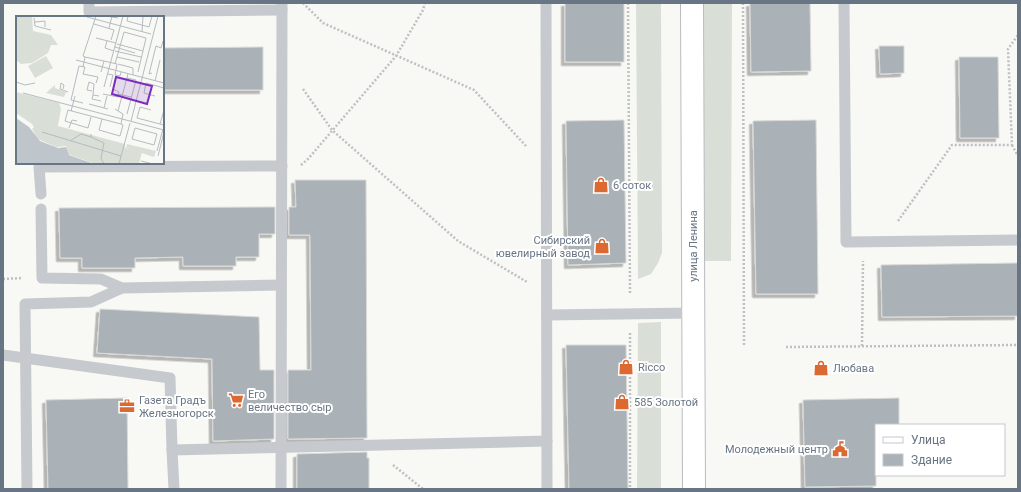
<svg xmlns="http://www.w3.org/2000/svg" width="1021" height="492" viewBox="0 0 1021 492" font-family="Roboto,sans-serif">
	<style>
		.grass { fill: #d9dfd6 }
		.building { fill: #aab1b7; stroke: #d9dad8; filter: url(#shadow) }
		.lines { fill: none; stroke-linecap: round; stroke-linejoin: round }
		.secondary-casing { stroke: #b8bcc1; stroke-width: 24 }
		.path { stroke: #bec0c2; stroke-width: 2.5; stroke-dasharray: 2 2; stroke-linecap: butt }
		.service { stroke: #c6c9cd; stroke-width: 11 }
		.secondary { stroke: #fff; stroke-width: 22 }
		.labels { text-anchor: middle; stroke-width: 4; stroke-linejoin: round; paint-order: stroke }
		.poi-label { font-size: 11px; fill: #687585; stroke: #fff; text-anchor: start }
		.street-label { font-size: 11px; fill: #687585; stroke: #fff }
		.inset-road { fill: none; stroke: #b5bcc1; stroke-width: 1 }
		.view { fill: #7b2cbf; fill-opacity: 0.15; stroke: #7b2cbf; stroke-width: 2 }
		.inset-edge { fill: none; stroke: #687585; stroke-width: 2 }
	</style>
	<defs>
		<filter id="shadow"><feDropShadow dx="-3.5" dy="3.5" stdDeviation="0" flood-color="#0004"/></filter>
	</defs>
	<rect width="100%" height="100%" fill="#f8f8f5"/>
	<g class="grass">
		<polygon points="636,3 661,3 662,253 658,263 651,274 638,279"/>
		<polygon points="703,3 732,3 731,261 702,261"/>
		<polygon points="661,322 661,489 637,489 638,323"/>
	</g>
	<g class="building">
		<rect x="565" y="3" width="59" height="59"/>
		<polygon points="750,3 810,3 811,71 751,72"/>
		<polygon points="879,46 904,46 904,73 880,74"/>
		<polygon points="263,47 263,90 163,90 163,48"/>
		<polygon points="959,57 998,57 999,138 960,138"/>
		<polygon points="624,120 626,263 568,265 566,121"/>
		<polygon points="816,120 818,294 756,294 753,121"/>
		<polygon points="295,180 366,180 367,438 288,439 288,370 311,370 310,235 289,235 289,207 296,207"/>
		<polygon points="275,207 275,234 259,234 259,257 236,257 236,266 183,266 183,257 135,258 135,268 82,268 82,258 60,258 59,208"/>
		<polygon points="1018,263 1018,316 882,317 881,265"/>
		<polygon points="100,309 259,317 260,370 274,370 274,439 213,441 212,359 97,353"/>
		<polygon points="566,345 626,345 628,489 569,489"/>
		<polygon points="127,398 128,489 48,489 46,400"/>
		<polygon points="899,398 899,425 876,425 876,486 805,487 803,400"/>
		<polygon points="367,452 367,458 369,458 369,489 297,489 297,454"/>
	</g>
	<g class="lines">
		<g class="secondary-casing">
			<polyline id="secondary" points="692,3 694,489"/>
		</g>
		<g class="path">
			<polyline points="303,3 323,23 474,90 526,146"/>
			<polyline points="628,3 630,294"/>
			<polyline points="743,3 744,347"/>
			<polyline points="303,89 332,130 458,241 527,282"/>
			<polyline points="1012,145 1018,156"/>
			<polyline points="301,165 308,159 396,56 423,10 425,3"/>
			<polyline points="898,221 952,145 1012,145 1008,49 1018,35"/>
			<polyline points="3,279 23,278"/>
			<polyline points="630,333 630,489"/>
			<polyline points="862,346 863,261"/>
			<polyline points="786,347 1018,345"/>
			<polyline points="393,465 423,489"/>
		</g>
		<g class="service">
			<polyline points="89,3 89,12 282,10"/>
			<polyline points="546,3 547,489"/>
			<polyline points="844,3 846,242 1018,240"/>
			<polyline points="41,194 39,167 282,166"/>
			<polyline points="41,209 42,278 101,279 122,288 281,285"/>
			<polyline points="547,315 693,313"/>
			<polyline points="3,355 170,378 172,450 547,441"/>
			<polyline points="172,450 174,489"/>
			<polyline points="27,489 25,304 91,302 122,288"/>
			<polyline points="281,489 282,3"/>
		</g>
		<use href="#secondary" class="secondary"/>
	</g>
	<defs>
		<g id="shop-bare" transform="scale(1.2)"><path d="M-5-2.5h2.3a2.7 3.5 0 0 1 5.4 0H5L5.5 6h-11ZM-1.5-2.5h3a1.5 2.3 0 0 0-3 0Z" fill="#dc6931" stroke="#fff" stroke-width="2.5" paint-order="stroke"/></g>
		<g id="supermarket-bare" transform="scale(1.2)"><path d="M-6-5.5h2.5l.6 2H6L4.5 2H-2.5L-4.4-4H-6ZM-1.5 3.2a1.3 1.3 0 1 0 .1 0ZM3 3.2a1.3 1.3 0 1 0 .1 0Z" fill="#dc6931" stroke="#fff" stroke-width="2.5" paint-order="stroke"/></g>
		<g id="office-bare" transform="scale(1.2)"><path d="M-6-3h4V-5.5h4V-3h4V5H-6ZM-1-4.5V-3h2v-1.5ZM-6 0V1H6V0Z" fill="#dc6931" stroke="#fff" stroke-width="2.5" paint-order="stroke"/></g>
		<g id="civic-bare" transform="scale(1.2)"><path d="M-.6-6.5H3V-4.5H.6V-3L4-1V1h2V6H-6V1h2V-1L-.6-3ZM-1.2 2.5V6h2.4V2.5Z" fill="#dc6931" stroke="#fff" stroke-width="2.5" paint-order="stroke"/></g>
	</defs>
	<g fill-rule="evenodd">
		<use href="#shop-bare" x="601" y="185"/>
		<use href="#shop-bare" x="602" y="246"/>
		<use href="#shop-bare" x="626" y="367"/>
		<use href="#shop-bare" x="821" y="368"/>
		<use href="#supermarket-bare" x="236" y="400"/>
		<use href="#shop-bare" x="622" y="402"/>
		<use href="#office-bare" x="127" y="406"/>
		<use href="#civic-bare" x="840" y="449"/>
	</g>
	<g class="labels">
		<g class="poi-label">
			<text x="613" y="189">6 соток</text>
			<text x="590" y="244" text-anchor="end">Сибирский<tspan x="590" dy="13">ювелирный завод</tspan></text>
			<text x="638" y="371">Ricco</text>
			<text x="833" y="372">Любава</text>
			<text x="248" y="398">Его<tspan x="248" dy="13">величество сыр</tspan></text>
			<text x="139" y="404">Газета Градъ<tspan x="139" dy="13">Железногорск</tspan></text>
			<text x="634" y="406">585 Золотой</text>
			<text x="828" y="453" text-anchor="end">Молодежный центр</text>
		</g>
		<g class="street-label">
			<text transform="translate(693 246) rotate(-90)" y="4">улица Ленина</text>
		</g>
	</g>
	<g transform="translate(16 16)">
		<rect width="148" height="148" fill="#f8f8f5"/>
		<path d="M30 40 37 52 19 62 12 50ZM39 69V72L50 76 48 81 30 77Z" fill="#d9dfd6"/>
		<path d="M0 0H16L17 15 35 19 42 29H35L32 37 16 47 5 48 0 44ZM111 128 140 135 138 141 110 132Z" fill="#d9dfd6"/>
		<path d="M0 76 43 87 45 93 42 110 109 128V132L126 136 123 148H79L52 138 50 130 40 131 22 123 16 113 18 111 16 108 0 97Z" fill="#d9dfd6"/>
		<path d="M0 102 13 111 24 125 42 132 50 131 53 139 78 148H0Z" fill="#bec6cb"/>
		<path class="inset-road" d="M90 0 102 2M112 0 111 5 133 11 136 0M71 1 135 18M18 2 19 10 35 14M19 6 29 5V11M78 8 98 14 95 24M93 12 96 0M126 16 127 0M80 22 100 27M91 25 89 32 98 35M101 28 127 35M99 31 119 37M99 35 125 41M69 41 88 45M101 41 123 46M60 44 148 67M99 48 108 16 130 22 122 56M102 48 117 52V59M67 51 69 41 67 40 80 0M85 56 88 45 101 48 99 59 104 60 105 56M136 57 133 58 140 30 145 32 147 25M92 58 97 59 94 71M111 62 120 64 111 98M139 65 144 44M0 66 9 69 19 67M88 71 107 0M47 73 48 69 45 67 44 73 52 76M97 73 103 76 102 78 115 81M76 75 71 74 73 66 78 68 77 79M7 77 148 114M87 78 102 81V78M83 80 77 79 76 83 85 85M139 80 128 77 130 67 148 72M67 87 55 84 63 50 69 51 67 58 82 61 80 67M73 88 92 93M88 92 91 80M99 93 107 98 105 108M135 94 124 91 121 102 148 109M55 95 59 80M102 95 112 58M75 101 72 112 49 105 52 94 105 108 107 109 104 120 83 114 86 103M115 105 142 0M144 108 148 94M53 112 56 104 61 105M119 112 141 118 138 129 116 123ZM26 116 105 140M75 118V121L88 127 85 142 88 148M54 125 65 118 75 121M141 135 147 113M142 140 148 116M125 145 137 148M103 148 114 107"/>
		<path class="view" d="M100 61 136 70 131 88 96 78Z"/>
		<rect width="148" height="148" class="inset-edge"/>
	</g>
	<rect width="1021" height="492" fill="none" stroke="#687585" stroke-width="8"/>
	<rect x="875" y="424" width="130" height="52" fill="#ffffff" stroke="#c3c8ce"/>
	<rect x="883" y="437" width="20" height="6" fill="#ffffff" stroke="#c3c8ce"/>
	<text x="911" y="444" font-size="12" fill="#687585">Улица</text>
	<rect x="883" y="454" width="20" height="12" fill="#aab1b7" stroke="#c3c8ce"/>
	<text x="911" y="464" font-size="12" fill="#687585">Здание</text>
</svg>
